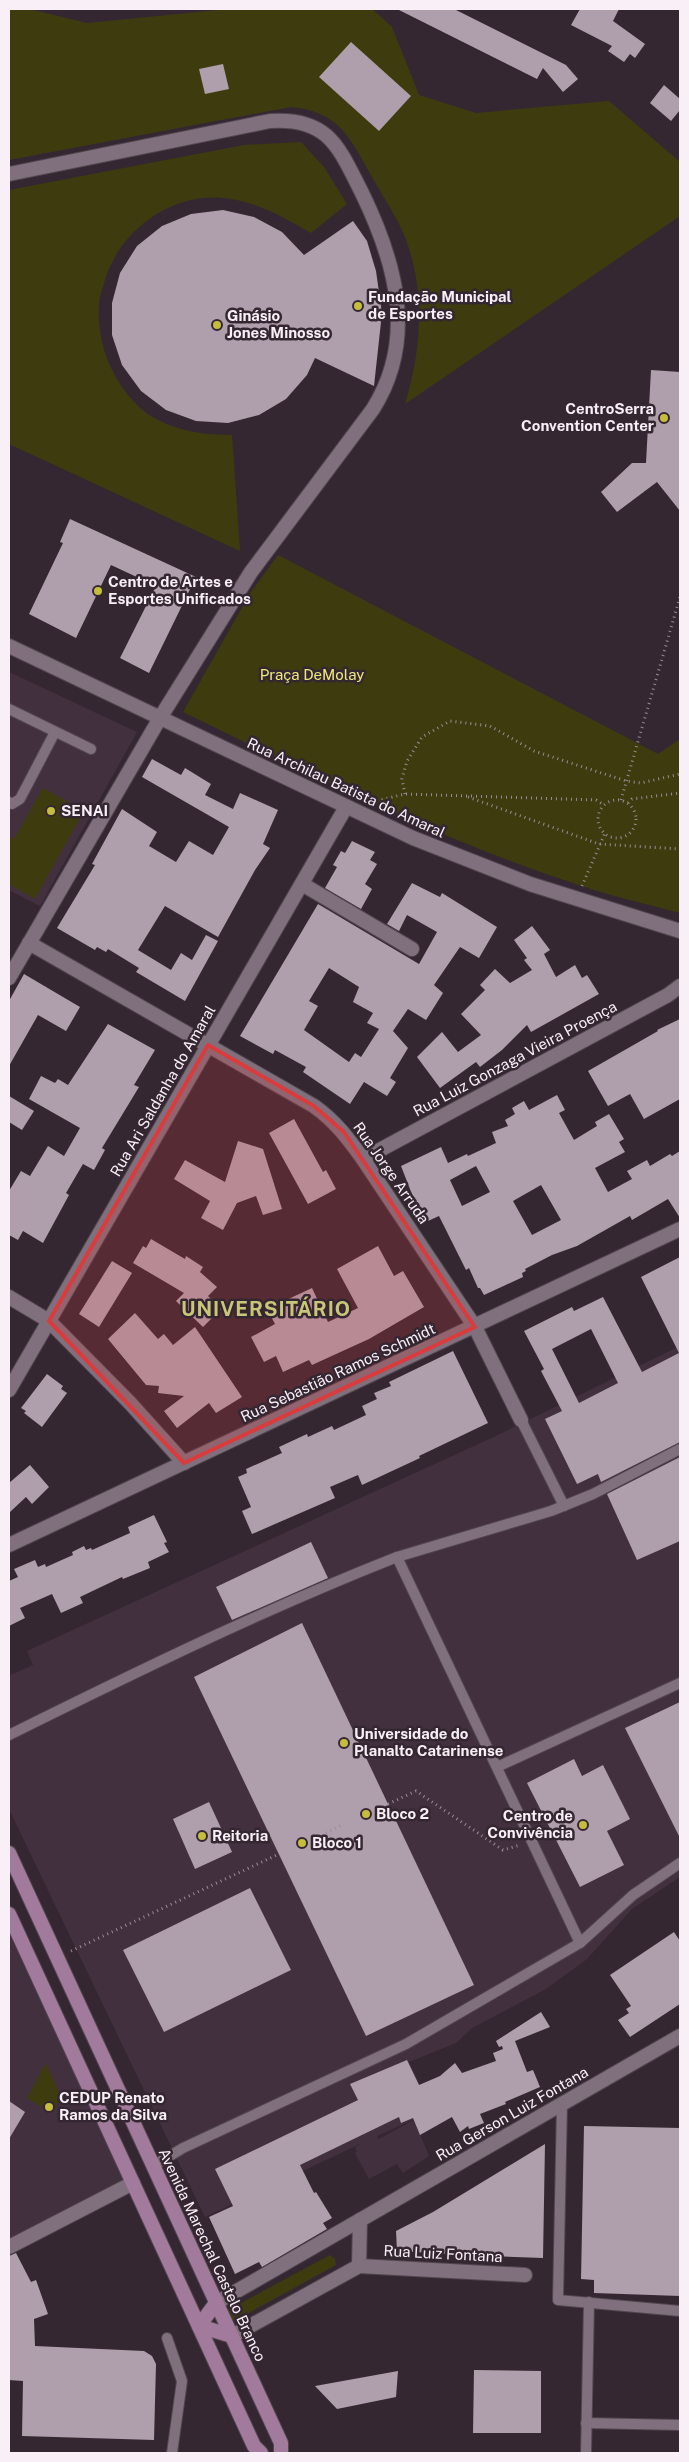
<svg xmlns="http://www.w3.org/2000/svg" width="689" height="2462" viewBox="0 0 689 2462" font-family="'Public Sans',sans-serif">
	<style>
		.built { fill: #43303f }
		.green { fill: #3e3c0e }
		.building { fill: #af9eab; fill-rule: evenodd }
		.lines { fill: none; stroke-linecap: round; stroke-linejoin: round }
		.service-casing { stroke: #51464f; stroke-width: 12 }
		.minor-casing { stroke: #51464f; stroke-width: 16 }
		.secondary-casing { stroke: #51464f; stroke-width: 16 }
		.path { stroke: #988c95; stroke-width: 3; stroke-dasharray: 1 4; stroke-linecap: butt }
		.service { stroke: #806f7c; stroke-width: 10 }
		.minor { stroke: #806f7c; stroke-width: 14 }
		.secondary { stroke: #a27a9b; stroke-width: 14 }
		.marked { fill: #da3c3d; fill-opacity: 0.2; stroke: #da3c3d; stroke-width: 4; stroke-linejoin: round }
		.poi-dot { fill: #c4bd3e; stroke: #352732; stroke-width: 2 }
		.labels { text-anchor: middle; stroke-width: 5; stroke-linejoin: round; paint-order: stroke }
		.poi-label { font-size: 15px; font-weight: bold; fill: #f9eff7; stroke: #352732; text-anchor: start }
		.park-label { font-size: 15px; fill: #ede87d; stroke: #352732 }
		.street-label { font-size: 15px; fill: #f9eff7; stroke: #352732 }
		.district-label { font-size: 20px; font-weight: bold; letter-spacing: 1px; fill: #cac678; stroke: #352732 }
	</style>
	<rect width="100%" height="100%" fill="#352732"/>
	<g class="built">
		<polygon points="9,672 137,732 40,906 9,890"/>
		<polygon points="680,1346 680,1877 632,1909 587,1959 546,1989 472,2028 456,2043 409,2062 432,2111 377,2136 379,2139 414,2120 429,2156 403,2173 397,2164 369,2179 355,2153 357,2151 355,2147 364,2142 205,2217 9,1809 9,1676 33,1665 27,1651 498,1435"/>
		<polygon points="9,1933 124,2180 9,2239"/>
	</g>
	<g class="green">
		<path d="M9 9H29L87 23 229 9H372L392 27 419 95 476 113 609 101 680 162V216L405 404C421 351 426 293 406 240 398 218 383 197 372 177 351 139 339 111 291 107L9 160Z"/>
		<path d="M301 142 324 167 347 204 311 233C283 217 256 201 223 198 169 193 118 232 104 283 102 290 99 298 99 305 97 333 105 361 120 384 129 398 143 413 158 420 182 432 206 435 232 435L240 551 9 444V190L244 145Z"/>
		<path d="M278 555 658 754 680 739V913C648 904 614 897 582 886 444 842 313 775 183 712L251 592Z"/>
		<polygon points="43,788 84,811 35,899 9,884 9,837 14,839"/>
		<polygon points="46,2063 63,2102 41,2107 27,2098"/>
		<polygon points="330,2255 335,2259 336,2265 236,2320 230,2320 228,2310"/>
	</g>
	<g class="building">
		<polygon points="397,9 454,9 566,65 578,79 563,92 543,68 537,79"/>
		<polygon points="580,9 619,9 613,21 645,44 635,58 630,54 624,62 608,51 612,46 571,25"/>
		<polygon points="351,42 411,96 379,131 319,77"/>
		<polygon points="223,64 229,89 205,94 199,69"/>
		<polygon points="664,85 680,99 680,110 671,121 650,103"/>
		<polygon points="223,210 254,217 282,232 304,255 353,221 367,241 376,271 382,313 374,386 315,358 307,375 286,399 259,415 228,423 196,421 166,410 141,391 122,365 112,335 112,303 120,273 137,246 162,226 191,214"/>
		<polygon points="651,370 680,372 680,511 657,482 617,512 601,492 632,463 646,463"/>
		<polygon points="70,519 196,577 149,673 120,658 156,586 111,565 76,638 29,614 63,543 60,542"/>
		<polygon points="152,759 181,775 185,768 211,784 205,795 233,809 240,793 278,810 263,844 270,848 255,870 218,937 165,906 138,950 171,970 181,953 192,960 206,935 218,941 185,1001 136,972 139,968 108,949 106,952 97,947 95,950 57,928 95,865 92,864 122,809 157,832 149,846 176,862 189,841 213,855 229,827 142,777"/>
		<polygon points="352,841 375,852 370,860 377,864 365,884 372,889 361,909 325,888 337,867 333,865 341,851 345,853"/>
		<path d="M412 883 440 897 442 893 497 927 479 958 460 947 434 985 443 993 426 1020 408 1009 393 1031 408 1048 390 1078 396 1082 387 1096 364 1082 350 1104 303 1072 306 1067 275 1050 273 1054 240 1036 318 904 419 964 437 932 407 915 399 931 387 924ZM329 968 359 987 353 1002 373 1013 367 1023 379 1029 361 1057 355 1053 349 1062 304 1030 318 1006 309 1001Z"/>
		<polygon points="532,926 550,950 544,954 556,977 575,965 582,978 587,975 599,994 531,1032 527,1025 502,1050 480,1067 476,1062 440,1088 417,1057 442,1032 458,1052 481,1035 461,1014 485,990 480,985 495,969 510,983 532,970 524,960 527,958 514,940"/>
		<polygon points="24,974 80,1007 66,1031 38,1015 9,1066 9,1001"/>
		<polygon points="680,1019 680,1099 644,1119 630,1094 608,1106 588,1071 658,1031 657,1030"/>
		<polygon points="108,1024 155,1050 134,1085 139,1087 102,1148 105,1150 94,1170 83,1164 66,1193 69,1195 43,1243 23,1231 18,1240 9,1235 9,1191 21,1171 30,1176 48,1146 64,1156 80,1128 29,1099 41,1076 55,1083 58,1079 68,1085"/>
		<path d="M557 1095 565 1110 559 1113 574 1140 597 1126 595 1122 609 1114 624 1139 619 1142 625 1152 595 1168 608 1192 632 1179 627 1171 647 1160 650 1166 670 1154 672 1156 680 1151V1218L668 1199 632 1220 630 1216 577 1246 552 1255 525 1269 526 1271 522 1273 523 1277 484 1295 480 1288H478L469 1268 466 1270 439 1216 428 1221 415 1202 401 1166 441 1147 448 1163 467 1154 468 1156 496 1143 492 1132 508 1126 505 1120 515 1114 512 1108 524 1101 529 1110ZM476 1166 490 1192 462 1206 450 1180ZM541 1185 561 1220 532 1235 513 1201Z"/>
		<polygon points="9,1096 34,1111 22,1130 9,1122"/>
		<polygon points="294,1119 323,1172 326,1170 336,1189 308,1204 269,1133"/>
		<polygon points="238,1141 263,1149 282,1209 263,1215 256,1196 237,1203 223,1230 201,1218 210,1201 174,1179 185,1160 225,1182"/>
		<polygon points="151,1239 185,1259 186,1256 203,1267 200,1272 217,1287 208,1296 221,1309 203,1327 176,1301 184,1293 133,1263 143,1246 146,1248"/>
		<polygon points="378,1246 394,1276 403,1271 424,1307 369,1339 312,1365 309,1360 283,1372 276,1356 264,1362 251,1337 275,1324 267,1309 312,1288 328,1322 358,1308 337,1269"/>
		<path d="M680 1257V1442L601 1482 598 1474 577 1484 545 1419 562 1411 541 1371 544 1369 524 1331 572 1307 574 1311 603 1297 642 1372 679 1353 641 1277ZM591 1329 618 1383 579 1403 552 1349Z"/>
		<polygon points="112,1261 132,1273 99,1327 79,1314"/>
		<polygon points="135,1313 158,1339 164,1334 173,1345 195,1327 242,1397 216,1413 209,1403 177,1428 164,1411 184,1396 158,1393 159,1386 146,1385 108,1339"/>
		<polygon points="453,1351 488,1423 419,1456 420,1458 362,1485 358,1475 330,1487 335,1498 252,1534 242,1511 251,1507 238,1477 247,1473 246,1469 282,1453 279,1447 307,1434 308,1437 332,1426 334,1430 366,1415 362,1406 377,1399 374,1393 391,1386 389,1382"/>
		<polygon points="47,1374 63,1386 61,1389 67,1393 42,1427 24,1413 26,1411 21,1408"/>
		<polygon points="680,1457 680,1541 637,1560 607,1494"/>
		<polygon points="30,1465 49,1487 32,1504 26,1497 9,1513 9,1483"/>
		<polygon points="154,1515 167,1542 164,1543 169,1552 148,1562 150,1568 123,1579 122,1577 80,1597 83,1603 61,1613 52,1594 20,1608 25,1618 9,1626 9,1581 18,1577 14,1569 35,1560 38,1567 45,1564 46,1567 73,1555 72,1552 84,1546 86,1550 91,1548 92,1550 130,1533 128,1527"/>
		<polygon points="311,1542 328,1578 232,1620 216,1587"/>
		<polygon points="302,1623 474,1985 366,2036 194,1677"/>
		<polygon points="680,1702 680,1838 625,1728"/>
		<polygon points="574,1759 582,1776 603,1765 630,1819 607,1831 624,1865 580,1887 527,1783"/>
		<polygon points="209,1802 232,1852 195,1869 173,1819"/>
		<polygon points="250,1888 291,1970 164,2032 123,1950"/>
		<polygon points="674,1932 680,1941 680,2004 630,2037 618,2020 629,2013 626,2009 631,2006 610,1975"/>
		<polygon points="541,2012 550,2027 515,2041 527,2072 533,2070 540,2087 505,2102 506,2104 480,2114 484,2123 469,2129 468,2126 460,2132 452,2117 420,2135 413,2118 401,2123 399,2117 300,2165 314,2193 316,2192 332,2218 323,2223 327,2229 262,2267 259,2262 235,2274 209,2217 233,2206 215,2169 358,2100 350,2084 407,2060 419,2085 440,2076 455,2063 462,2073 496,2061 493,2053 503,2049 502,2046 499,2047 496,2041"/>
		<polygon points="9,2101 25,2112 9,2139"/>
		<polygon points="584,2126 680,2128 680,2296 594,2293 594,2280 581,2279"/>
		<polygon points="545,2144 543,2258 488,2256 487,2263 469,2262 470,2255 397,2251 396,2231 433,2212"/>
		<polygon points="16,2253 31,2282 36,2280 48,2314 34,2319 35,2346 144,2351 152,2356 156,2364 154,2440 22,2436 23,2381 9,2380 9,2256"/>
		<polygon points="474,2370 541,2371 541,2433 473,2433"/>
		<polygon points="398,2371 396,2397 337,2409 315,2386"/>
	</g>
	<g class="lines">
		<g class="service-casing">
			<g id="service">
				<polyline points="9,709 91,749"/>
				<polyline points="9,802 12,804 20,799 55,732"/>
				<polyline points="521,1420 564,1506"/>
				<polyline points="397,1557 551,1511 593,1494 680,1449"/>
				<path d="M9 1735C136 1672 265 1609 397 1557L580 1943 406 2044 183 2148 153 2166"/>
				<polyline points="497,1767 680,1683"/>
				<polyline points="580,1943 633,1895 680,1863"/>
				<polyline points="562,2104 558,2300 680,2311"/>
				<polyline points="167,2338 182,2381 172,2453"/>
				<polyline points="586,2423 680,2425"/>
				<polyline points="586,2453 589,2302"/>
			</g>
		</g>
		<g class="minor-casing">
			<g id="minor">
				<path d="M9 174 270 121C329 117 339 148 362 193 396 263 417 339 373 409L251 572 160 718 9 978"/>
				<polyline points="9,646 413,838 530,884 680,931"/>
				<polyline points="302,884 412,949"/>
				<path d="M29 943 314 1106C335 1121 348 1138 363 1159L475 1327 521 1420"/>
				<polyline points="363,1159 668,995 680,986"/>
				<polyline points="9,1297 49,1321 130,1403 184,1463"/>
				<polyline points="9,1390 346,807"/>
				<polyline points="9,1545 680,1229"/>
				<polyline points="9,2247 133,2183"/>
				<polyline points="359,2266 525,2275"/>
				<polyline points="216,2303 680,2036"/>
				<polyline points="232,2336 359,2266 360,2220"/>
			</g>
		</g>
		<g class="secondary-casing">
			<g id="secondary">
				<polyline points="9,1853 281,2443 281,2453"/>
				<polyline points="9,1914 254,2446 261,2453"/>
				<polyline points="199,2326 232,2336"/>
				<polyline points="199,2326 216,2303"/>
			</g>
		</g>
		<g class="path">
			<polyline points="405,794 402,779 407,761 422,737 450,721 490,726 534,751 626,781 641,783 680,774"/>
			<polyline points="468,797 599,844 680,849"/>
			<polyline points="621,800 680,597"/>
			<circle cx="617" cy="819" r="19"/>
			<polyline points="372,802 405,794 596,800 604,805"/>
			<polyline points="628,803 632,799 680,793"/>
			<polyline points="582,886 605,833"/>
			<polyline points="388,1804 416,1791 503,1850 520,1845"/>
			<polyline points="326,1833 344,1824"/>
			<polyline points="71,1951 279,1854"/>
		</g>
		<use href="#service" class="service"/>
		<use href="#minor" class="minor"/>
		<use href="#secondary" class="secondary"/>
	</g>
	<path class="marked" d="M208 1045 314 1106 344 1132 475 1327 184 1463 49 1321Z"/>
	<g class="poi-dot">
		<circle cx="358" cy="306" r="5"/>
		<circle cx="217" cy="325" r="5"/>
		<circle cx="664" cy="418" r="5"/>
		<circle cx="98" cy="591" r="5"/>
		<circle cx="51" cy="811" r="5"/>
		<circle cx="344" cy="1743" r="5"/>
		<circle cx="366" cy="1814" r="5"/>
		<circle cx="583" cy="1825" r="5"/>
		<circle cx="202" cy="1836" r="5"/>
		<circle cx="302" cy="1843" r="5"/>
		<circle cx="49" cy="2107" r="5"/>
	</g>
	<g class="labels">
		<g class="poi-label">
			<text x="368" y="302">Fundação Municipal<tspan x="368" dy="17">de Esportes</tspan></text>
			<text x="227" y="321">Ginásio<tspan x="227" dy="17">Jones Minosso</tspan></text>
			<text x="654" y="414" text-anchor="end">CentroSerra<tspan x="654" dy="17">Convention Center</tspan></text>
			<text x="108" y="587">Centro de Artes e<tspan x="108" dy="17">Esportes Unificados</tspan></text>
			<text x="61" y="816">SENAI</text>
			<text x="354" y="1739">Universidade do<tspan x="354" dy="17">Planalto Catarinense</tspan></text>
			<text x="376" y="1819">Bloco 2</text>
			<text x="573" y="1821" text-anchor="end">Centro de<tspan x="573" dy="17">Convivência</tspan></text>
			<text x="212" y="1841">Reitoria</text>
			<text x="312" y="1848">Bloco 1</text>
			<text x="59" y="2103">CEDUP Renato<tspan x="59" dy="17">Ramos da Silva</tspan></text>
		</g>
		<g class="park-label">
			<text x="312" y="680">Praça DeMolay</text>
		</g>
		<g class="street-label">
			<text transform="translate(346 788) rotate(25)" y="5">Rua Archilau Batista do Amaral</text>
			<text transform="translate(515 1059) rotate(-28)" y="5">Rua Luiz Gonzaga Vieira Proença</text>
			<text transform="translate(163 1091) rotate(-60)" y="5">Rua Ari Saldanha do Amaral</text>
			<text transform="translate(391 1173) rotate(55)" y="5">Rua Jorge Arruda</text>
			<text transform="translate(338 1373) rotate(-25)" y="5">Rua Sebastião Ramos Schmidt</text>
			<text transform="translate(512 2114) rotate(-30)" y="5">Rua Gerson Luiz Fontana</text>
			<text transform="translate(443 2254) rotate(3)" y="5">Rua Luiz Fontana</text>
			<text transform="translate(212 2255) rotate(65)" y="5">Avenida Marechal Castelo Branco</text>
		</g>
		<g class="district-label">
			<text x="266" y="1316">UNIVERSITÁRIO</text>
		</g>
	</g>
	<rect width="689" height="2462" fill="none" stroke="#f9eff7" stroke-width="20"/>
</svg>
